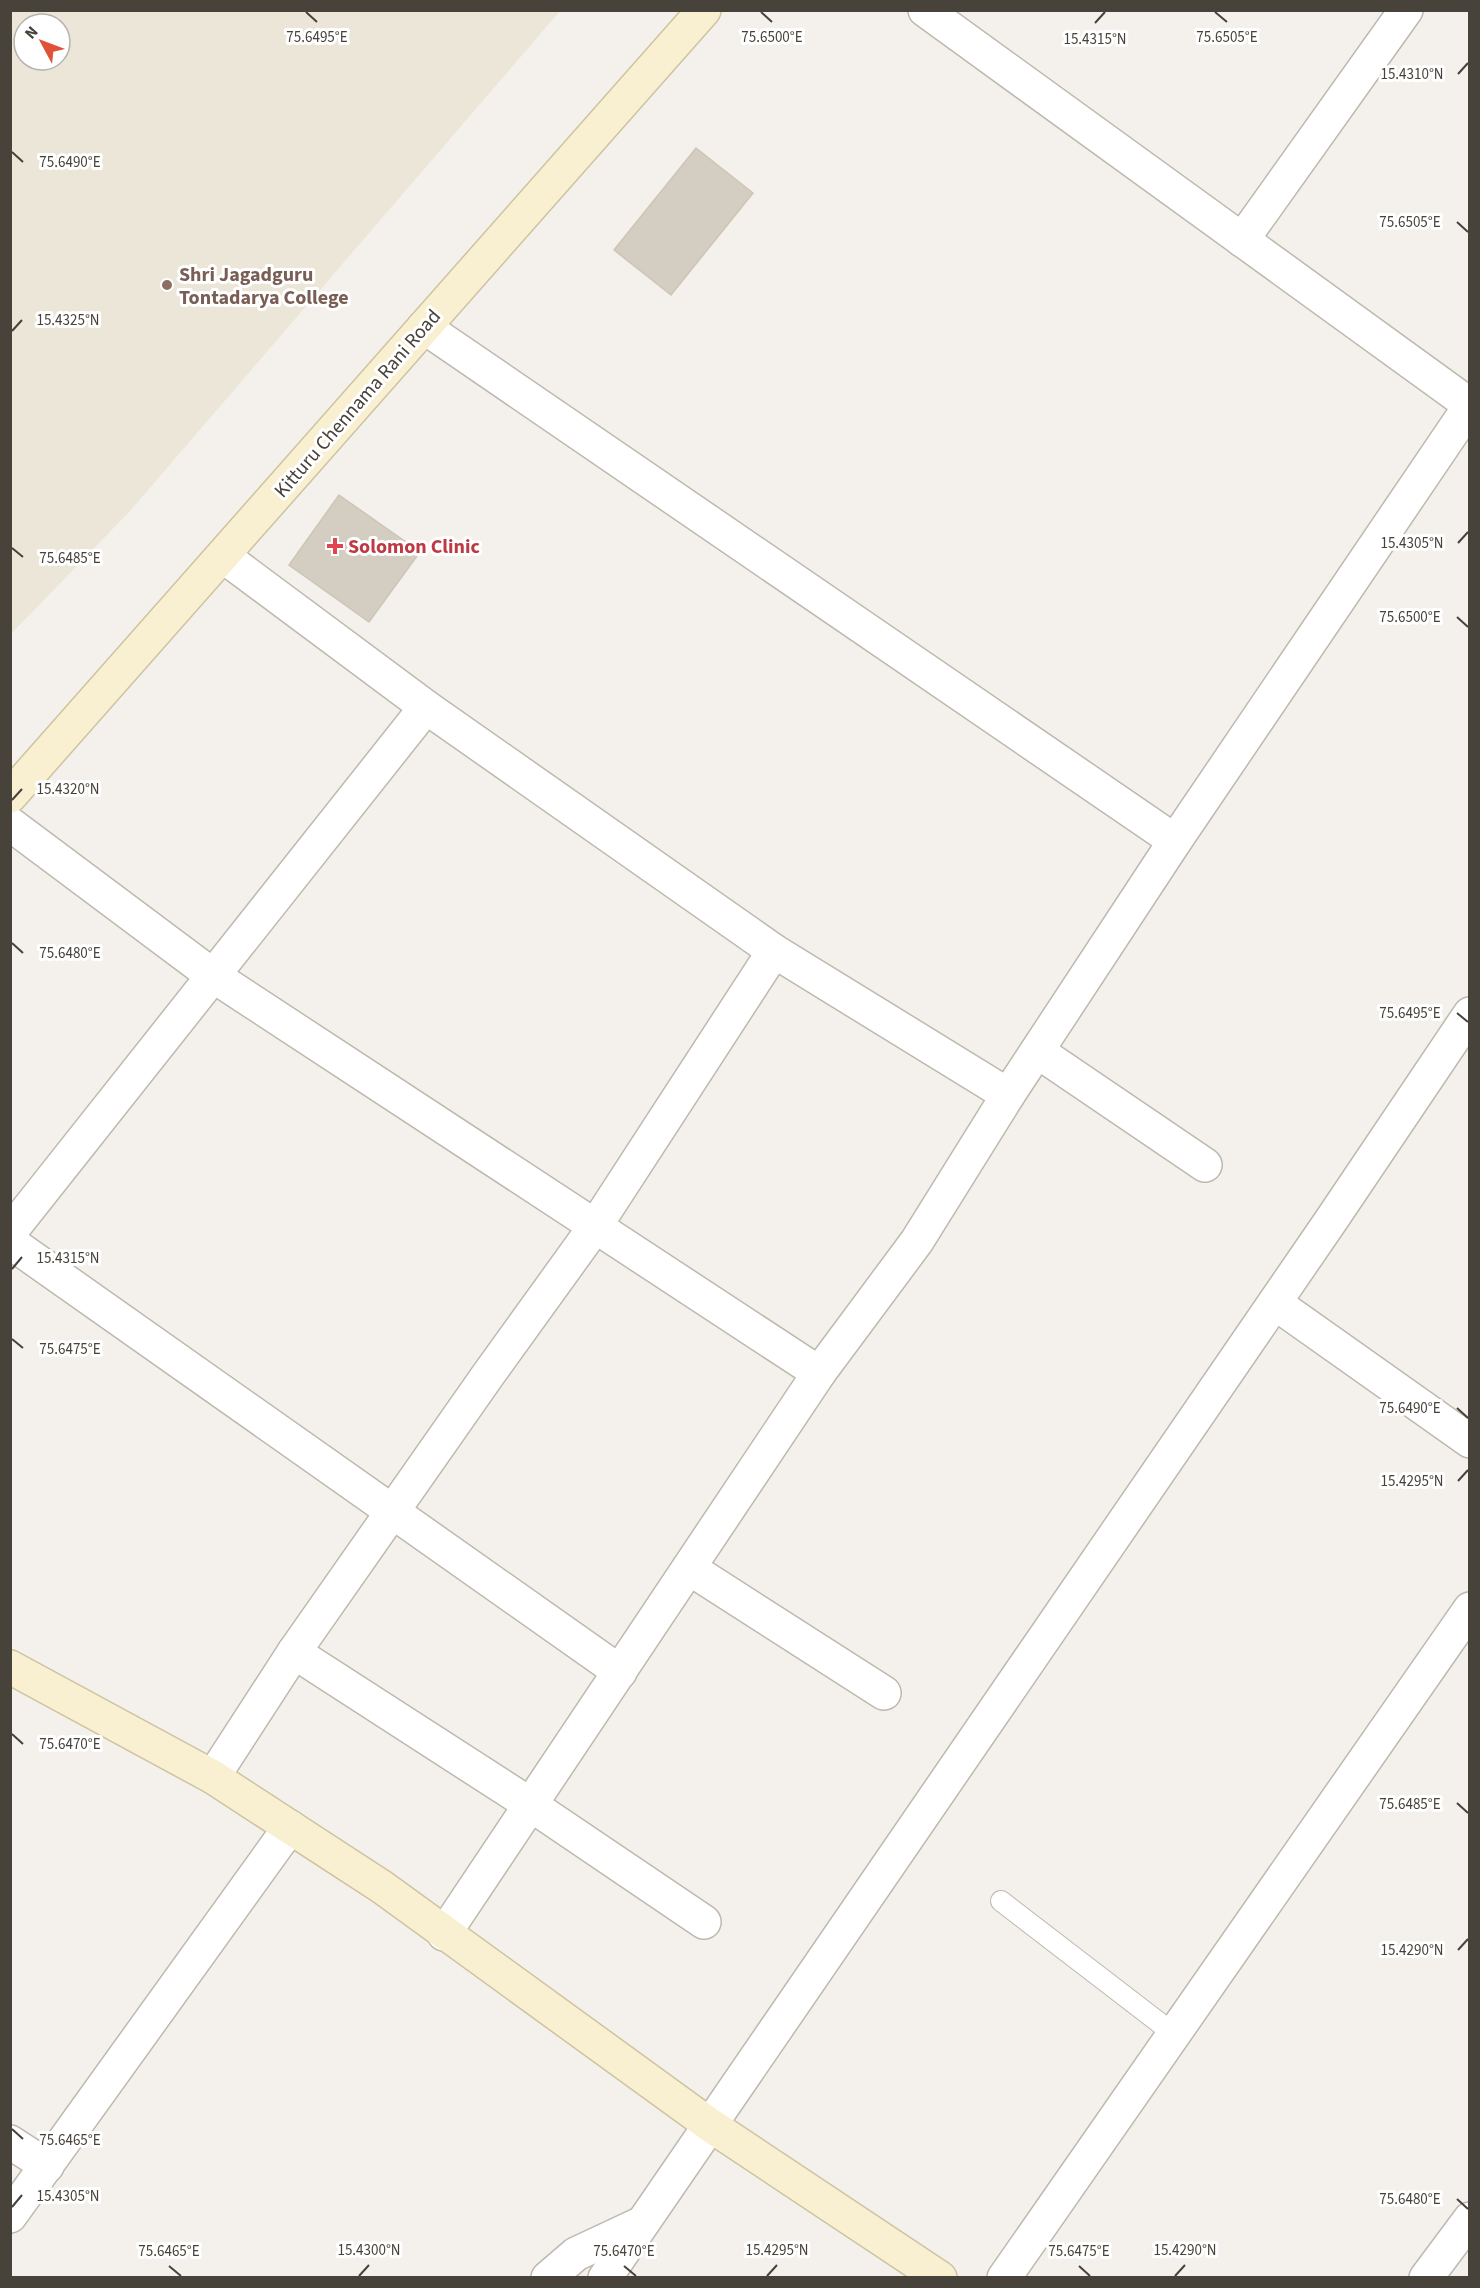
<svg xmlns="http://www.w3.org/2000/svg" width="1480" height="2288" viewBox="0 0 1480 2288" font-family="'Source Sans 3',sans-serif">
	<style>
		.education { fill: #ebe6d7; fill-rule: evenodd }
		.building { fill: #d4cdc2; stroke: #cec5b6; stroke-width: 1.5 }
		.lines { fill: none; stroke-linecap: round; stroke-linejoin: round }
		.lane-casing { stroke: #beb9af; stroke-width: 22 }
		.street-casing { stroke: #beb9af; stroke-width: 36 }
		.secondary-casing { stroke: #cec3a1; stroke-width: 36 }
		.lane { stroke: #fff; stroke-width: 20 }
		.street { stroke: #fff; stroke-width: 33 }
		.secondary { stroke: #f9efd1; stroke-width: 33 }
		.ticks { fill: none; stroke: #47423a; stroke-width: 2 }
		.education-dot { fill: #8d6e63; stroke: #fff; stroke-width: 2 }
		.health-dot { fill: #e0444e; stroke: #fff; stroke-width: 2 }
		.labels { text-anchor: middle; stroke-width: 6; stroke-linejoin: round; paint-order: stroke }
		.education-label { font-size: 20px; font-weight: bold; fill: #785e54; stroke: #fff; text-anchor: start }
		.street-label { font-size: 20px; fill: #47423a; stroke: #fff }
		.health-label { font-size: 20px; font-weight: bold; fill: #be3a42; stroke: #fff; text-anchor: start }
		.ticks-label { font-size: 15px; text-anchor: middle; fill: #47423a; stroke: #fff; stroke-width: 6; stroke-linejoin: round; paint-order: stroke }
	</style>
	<rect width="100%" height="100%" fill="#f4f1ec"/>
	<path class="education" d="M11 10 560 11 130 511 11 634ZM24 24H60V60H24Z"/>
	<g class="building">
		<polygon points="696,148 753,193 671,295 614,250"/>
		<polygon points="339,495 420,552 369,622 289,565"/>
	</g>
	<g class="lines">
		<g class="lane-casing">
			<polyline id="lane" points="1001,1901 1174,2034"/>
		</g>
		<g class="street-casing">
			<g id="street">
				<polyline points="925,10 1470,405"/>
				<polyline points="1242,240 1406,10"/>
				<polyline points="424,327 1175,841"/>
				<polyline points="223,556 426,707 774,951 1008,1095"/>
				<polyline points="10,824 212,975 819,1373"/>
				<polyline points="1037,1051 1205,1165"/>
				<polyline points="10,1232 426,707"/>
				<polyline points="10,1242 620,1672"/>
				<polyline points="1275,1303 1470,1441"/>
				<polyline points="689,1568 884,1693"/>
				<polyline points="294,1652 531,1805 704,1922"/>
				<polyline points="213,1777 294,1652 488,1375 594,1228 774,951"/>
				<polyline points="444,1934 819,1373 917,1241 1008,1095 1175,841 1470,406"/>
				<polyline points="10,2142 47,2166"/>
				<polyline points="10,2216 290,1827"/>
				<polyline points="548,2278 576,2254 638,2225"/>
				<polyline points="605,2278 1332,1219 1470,1014"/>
				<polyline points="1004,2278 1470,1609"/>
				<polyline points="1426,2278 1470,2219"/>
			</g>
		</g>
		<g class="secondary-casing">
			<g id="secondary">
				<polyline points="10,796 704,10"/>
				<polyline points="10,1667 213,1777 382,1887 710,2125 940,2278"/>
			</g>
		</g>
		<use href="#lane" class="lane"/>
		<use href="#street" class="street"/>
		<use href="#secondary" class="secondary"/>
	</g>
	<path class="ticks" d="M306 12 317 22M761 12 772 22M1215 12 1227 22M1095 23 1105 12M1458 74 1468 63M12 152 23 162M1457 222 1468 232M12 331 22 320M1458 543 1468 532M12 548 23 557M1457 617 1468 627M12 800 22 789M12 943 23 953M1457 1013 1468 1022M12 1269 22 1257M12 1339 23 1348M1457 1408 1468 1418M1458 1481 1468 1470M12 1734 23 1744M1457 1803 1468 1813M1458 1950 1468 1939M12 2129 23 2139M1457 2199 1468 2209M12 2207 22 2195M169 2266 181 2276M624 2266 636 2276M1079 2266 1090 2276M359 2276 369 2265M767 2276 777 2265M1175 2276 1185 2265"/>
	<circle class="education-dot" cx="167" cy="285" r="6"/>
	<path class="health-dot" d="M332 537h6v6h6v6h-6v6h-6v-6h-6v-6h6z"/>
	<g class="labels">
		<g class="education-label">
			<text x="179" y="281">Shri Jagadguru<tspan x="179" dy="23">Tontadarya College</tspan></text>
		</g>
		<g class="street-label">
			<text transform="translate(357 403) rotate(-49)" y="7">Kitturu Chennama Rani Road</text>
		</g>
		<g class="health-label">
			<text x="348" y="553">Solomon Clinic</text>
		</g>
	</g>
	<g class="ticks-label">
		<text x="317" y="42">75.6495°E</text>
		<text x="772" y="42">75.6500°E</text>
		<text x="1227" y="42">75.6505°E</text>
		<text x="1095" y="44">15.4315°N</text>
		<text x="1412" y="79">15.4310°N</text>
		<text x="70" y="167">75.6490°E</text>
		<text x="1410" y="227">75.6505°E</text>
		<text x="68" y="325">15.4325°N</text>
		<text x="1412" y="548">15.4305°N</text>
		<text x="70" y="563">75.6485°E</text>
		<text x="1410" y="622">75.6500°E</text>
		<text x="68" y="794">15.4320°N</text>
		<text x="70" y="958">75.6480°E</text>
		<text x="1410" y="1018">75.6495°E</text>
		<text x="68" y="1263">15.4315°N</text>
		<text x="70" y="1354">75.6475°E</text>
		<text x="1410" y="1413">75.6490°E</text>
		<text x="1412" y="1486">15.4295°N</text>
		<text x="70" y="1749">75.6470°E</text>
		<text x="1410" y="1809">75.6485°E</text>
		<text x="1412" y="1955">15.4290°N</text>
		<text x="70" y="2145">75.6465°E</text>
		<text x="68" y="2201">15.4305°N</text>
		<text x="1410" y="2204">75.6480°E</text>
		<text x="369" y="2255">15.4300°N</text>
		<text x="777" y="2255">15.4295°N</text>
		<text x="1185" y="2255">15.4290°N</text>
		<text x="169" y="2256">75.6465°E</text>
		<text x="624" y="2256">75.6470°E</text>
		<text x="1079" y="2256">75.6475°E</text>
	</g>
	<rect width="1480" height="2288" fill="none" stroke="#47423a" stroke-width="24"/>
	<g transform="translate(42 42) rotate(311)"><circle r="28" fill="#ffffff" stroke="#b5b3b0" stroke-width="1.5"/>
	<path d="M0-4.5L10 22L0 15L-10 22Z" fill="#e05136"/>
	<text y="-9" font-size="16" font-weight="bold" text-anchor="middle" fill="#47423a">N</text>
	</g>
</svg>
